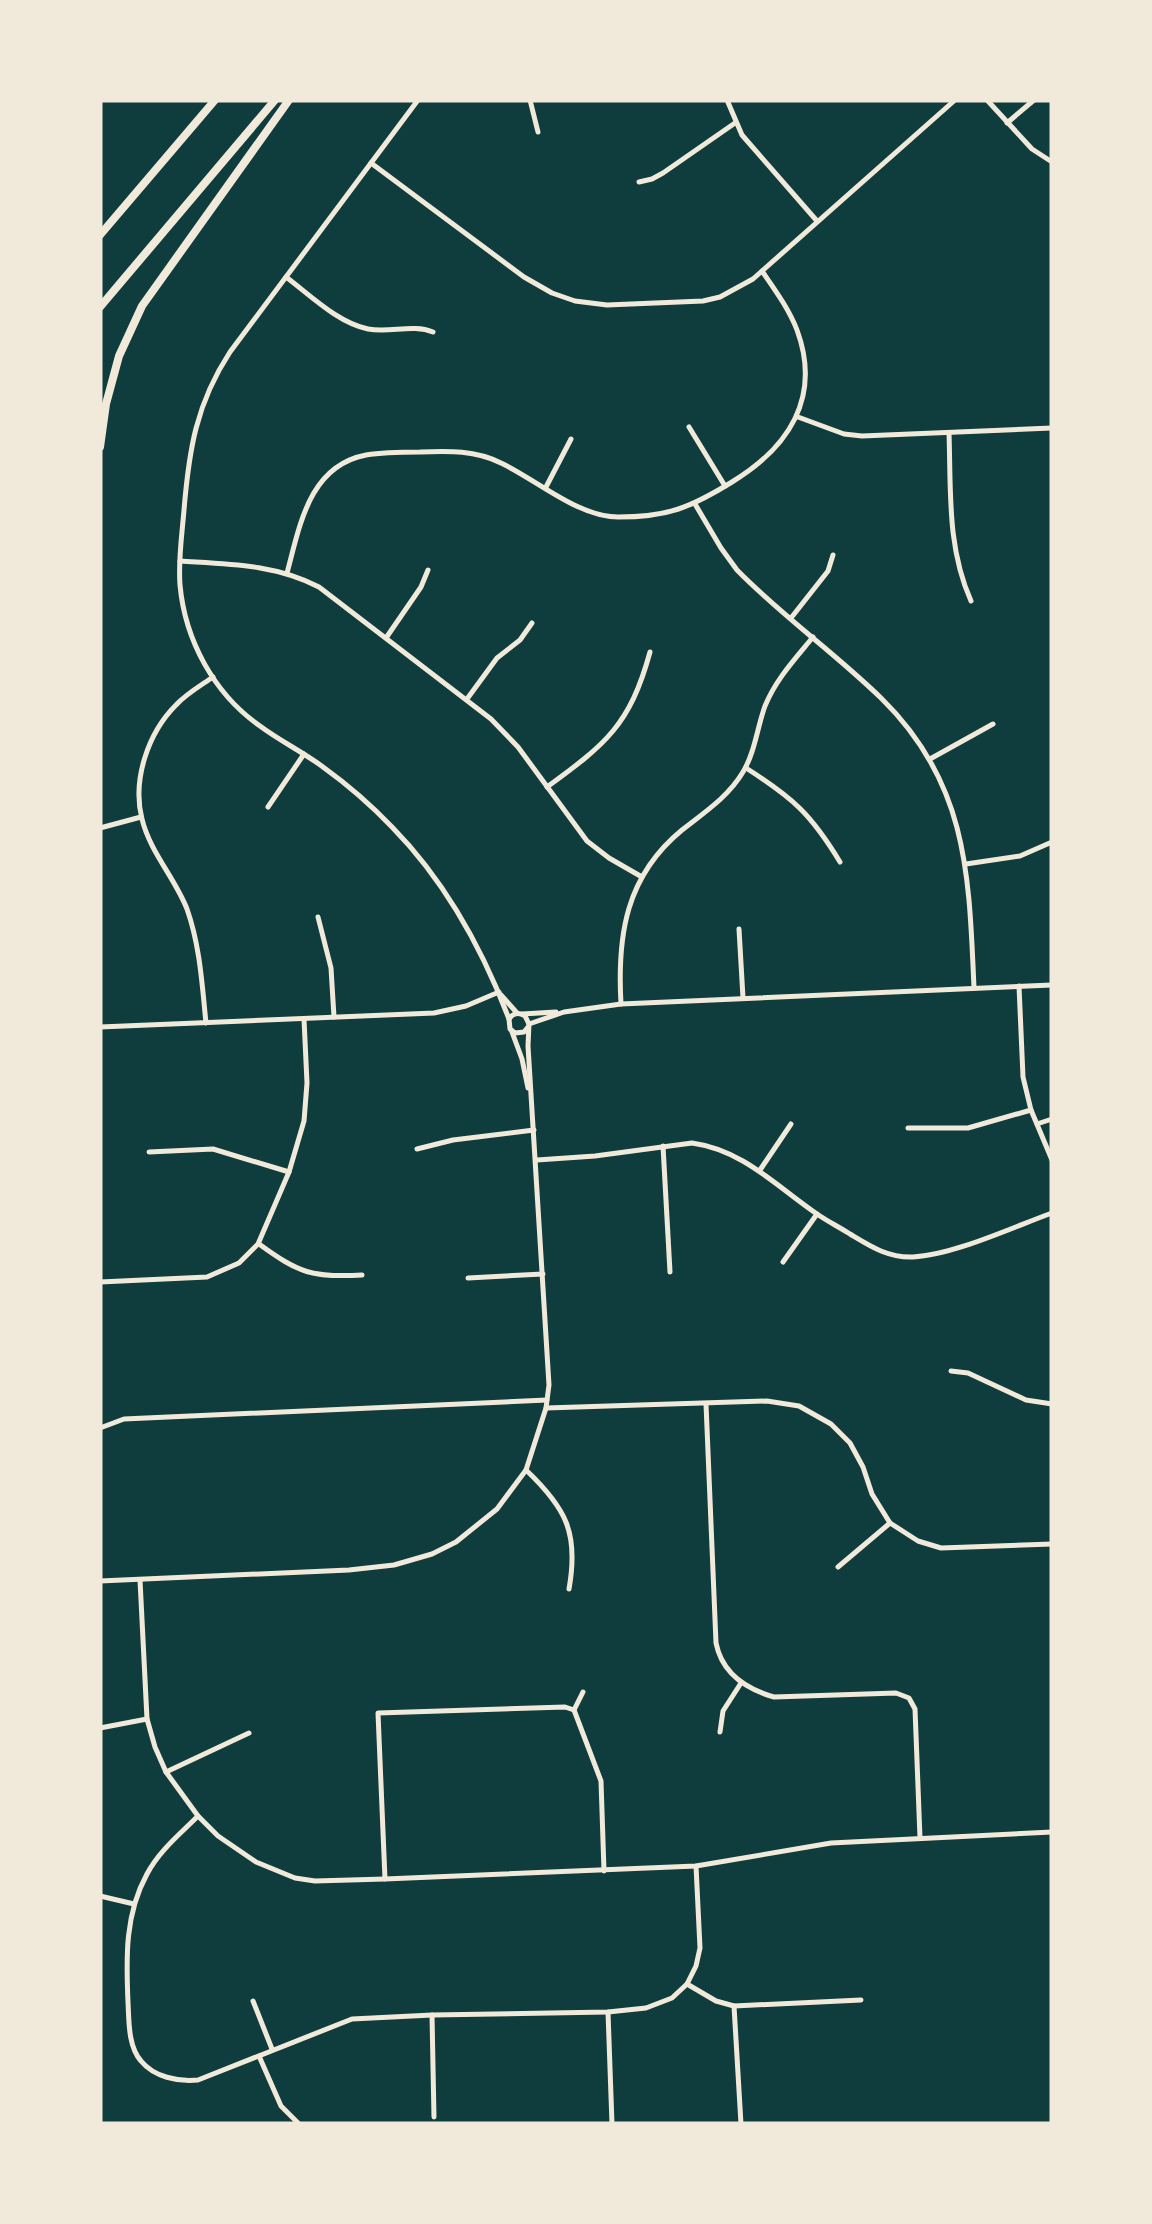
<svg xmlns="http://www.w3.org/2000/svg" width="1152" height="2224" viewBox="0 0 1152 2224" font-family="Signika,sans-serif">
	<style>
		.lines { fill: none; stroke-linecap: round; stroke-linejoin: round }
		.minor { stroke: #f1e9da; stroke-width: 5 }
		.tertiary { stroke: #f1e9da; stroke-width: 5 }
		.motorway { stroke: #f1e9da; stroke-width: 8 }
	</style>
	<rect width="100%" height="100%" fill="#0f3d3e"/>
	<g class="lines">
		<g class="minor">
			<polyline points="530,100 538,132"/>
			<polyline points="727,100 742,135 817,221"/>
			<polyline points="987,100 1032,149 1052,162"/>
			<polyline points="1007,123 1034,100"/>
			<polyline points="371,163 524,277 552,293 575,301 607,305 703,301 720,297 753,279 955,100"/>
			<polyline points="639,182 652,179 663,173 735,123"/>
			<path d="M286 277C310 295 338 323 368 329 390 333 413 324 433 332"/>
			<polyline points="798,417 844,434 862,436 1052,428"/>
			<polyline points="689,427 725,486"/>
			<path d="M949 433C951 492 947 547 971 601"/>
			<polyline points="546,487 571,439"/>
			<path d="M695 504 721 548 737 570C782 616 835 653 881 698 968 783 969 875 974 988"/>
			<path d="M180 561C228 564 275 564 319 587L491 719 518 747 587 841 609 858 642 877"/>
			<path d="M287 573C300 525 309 466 366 455 384 452 402 452 420 452 449 451 475 450 501 463 537 480 578 517 618 517 667 517 690 508 732 482 788 448 822 398 797 330 789 309 775 290 762 271"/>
			<polyline points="791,618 828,571 833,555"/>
			<polyline points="386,638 421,587 428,570"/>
			<polyline points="467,699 497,658 520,640 532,623"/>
			<polyline points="930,759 993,724"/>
			<path d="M746 768C793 798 811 814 840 862"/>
			<path d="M547 787C606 744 630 725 650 652"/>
			<polyline points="268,807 304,754"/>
			<polyline points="100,828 141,817"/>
			<polyline points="966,864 1020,856 1052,842"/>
			<polyline points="318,917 331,968 334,1017"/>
			<polyline points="739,929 743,998"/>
			<polyline points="1019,986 1023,1077 1031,1110 1052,1160"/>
			<path d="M621 1004C617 935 626 876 682 830 705 812 728 797 743 772 755 752 757 728 765 706 776 679 795 659 813 637"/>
			<path d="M206 1023C202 984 200 946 187 909 175 878 150 852 142 819 132 780 148 733 176 705 186 694 200 686 213 677"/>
			<polyline points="100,1027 434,1013 466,1006 499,992"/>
			<polyline points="1037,1124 1052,1119"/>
			<polyline points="908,1128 968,1128 1031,1110"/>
			<polyline points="663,1146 670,1272"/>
			<polyline points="417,1149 453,1140 534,1130"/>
			<polyline points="149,1152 213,1149 289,1172"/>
			<path d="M537 1160 595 1156 692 1143C743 1150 776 1186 817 1214 827 1221 839 1227 850 1234 870 1246 888 1258 913 1257 954 1255 1013 1227 1052 1213"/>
			<polyline points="760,1170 791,1124"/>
			<path d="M259 1244C299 1273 312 1278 362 1275"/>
			<polyline points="783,1262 817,1214"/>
			<polyline points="468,1278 543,1274"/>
			<polyline points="100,1282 207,1277 239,1263 258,1244 289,1172 304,1121 307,1083 304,1019"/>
			<polyline points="951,1371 968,1373 1026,1400 1052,1404"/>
			<path d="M706 1404 716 1643C722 1673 746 1689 774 1697L896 1693 909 1698 915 1709 920 1838"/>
			<polyline points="546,1408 767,1401 799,1406 831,1424 850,1443 863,1467 872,1494 890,1523 918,1541 941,1548 1052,1544"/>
			<polyline points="100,1428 124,1419 547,1400"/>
			<path d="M526 1470C566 1508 579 1533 569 1589"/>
			<polyline points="838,1567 890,1523"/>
			<polyline points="140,1580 147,1719 155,1747 166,1772 198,1816 218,1836 256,1862 295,1878 315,1881 385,1879 696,1866 831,1843 1052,1832"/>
			<polyline points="574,1710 583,1692"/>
			<polyline points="100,1728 147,1719"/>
			<polyline points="720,1732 723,1711 741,1683"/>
			<polyline points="166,1772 249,1733"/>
			<path d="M198 1816C180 1834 159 1851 147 1874 125 1914 126 1957 128 2002 129 2021 128 2046 141 2061 154 2077 178 2082 198 2080L352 2019 432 2015 608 2012 646 2008 672 1998 687 1984 696 1966 700 1948 696 1866"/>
			<polyline points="385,1879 378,1713 565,1707 574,1710 601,1781 604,1871"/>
			<polyline points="100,1896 134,1904"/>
			<polyline points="687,1984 716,2001 734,2006 861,2000"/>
			<polyline points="253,2001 272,2049"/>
			<polyline points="734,2006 741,2124"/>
			<polyline points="608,2012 612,2124"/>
			<polyline points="432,2015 434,2117"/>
			<polyline points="259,2056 281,2106 299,2124"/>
		</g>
		<g class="tertiary">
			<path d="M418 100 230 352C196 404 189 450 184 510 182 535 178 560 180 585 185 640 214 694 260 726 280 741 303 752 323 767 348 785 371 805 392 827 445 881 482 948 509 1019"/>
			<polyline points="501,995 517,1013"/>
			<polyline points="522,1014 556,1012"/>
			<polyline points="529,1024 564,1012 621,1004 1052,985"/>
			<polyline points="512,1032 522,1059 528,1088"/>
			<path d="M100 1581 349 1570 394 1565 432 1554 456 1542 497 1509 526 1470 546 1408 549 1385 528 1046 529 1024 525 1016C519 1012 513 1013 509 1019L510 1029 515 1033 524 1032 528 1027"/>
		</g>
		<g class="motorway">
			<polyline points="100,235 215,100"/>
			<polyline points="100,307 275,100"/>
			<polyline points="100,447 106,404 119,356 142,306 289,100"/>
		</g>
	</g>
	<rect width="1152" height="2224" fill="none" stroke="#f1e9da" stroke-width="205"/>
</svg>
